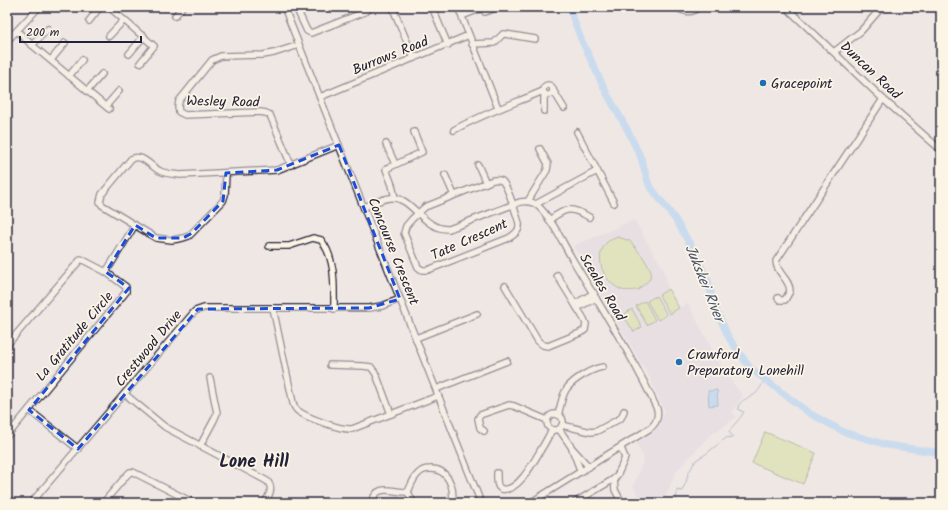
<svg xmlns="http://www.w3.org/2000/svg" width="948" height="510" viewBox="0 0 948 510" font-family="Kalam,sans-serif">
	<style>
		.built { fill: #dfd6e3 }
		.green { fill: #d0de92; stroke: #798066 }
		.water { fill: #9fcdfa; stroke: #6d89ae }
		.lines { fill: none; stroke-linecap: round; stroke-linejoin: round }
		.stream { stroke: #6d89ae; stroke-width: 1 }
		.river { stroke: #9fcdfa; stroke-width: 7 }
		.minor-casing { stroke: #22223b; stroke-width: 8 }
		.minor { stroke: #fcf5e5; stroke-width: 5.5 }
		.marked { fill: none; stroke: #1d4ed8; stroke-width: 3; stroke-dasharray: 8 5; stroke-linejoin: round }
		.poi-dot { fill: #1f6fb2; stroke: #fcf5e5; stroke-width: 1.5 }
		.labels { text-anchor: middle; stroke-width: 3.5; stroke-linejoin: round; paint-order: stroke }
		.street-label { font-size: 14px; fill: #22223b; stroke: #fcf5e5 }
		.poi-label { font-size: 14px; fill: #22223b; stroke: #fcf5e5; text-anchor: start }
		.water-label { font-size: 15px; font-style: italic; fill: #485574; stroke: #fcf5e5 }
		.district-label { font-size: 18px; font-weight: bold; fill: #22223b; stroke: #fcf5e5 }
	</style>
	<rect width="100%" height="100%" fill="#efe7e4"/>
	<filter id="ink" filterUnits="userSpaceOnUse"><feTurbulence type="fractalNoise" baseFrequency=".025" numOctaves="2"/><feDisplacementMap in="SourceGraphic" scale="8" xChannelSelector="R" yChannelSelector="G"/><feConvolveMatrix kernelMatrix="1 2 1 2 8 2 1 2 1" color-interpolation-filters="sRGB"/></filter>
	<g filter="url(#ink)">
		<polygon class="built" points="634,220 664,270 668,288 680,308 688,303 722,368 743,396 732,412 737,417 708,437 676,472 663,503 642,503 633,486 644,459 636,443 654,431 665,412 649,377 573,246"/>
		<g class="green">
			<path d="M618 237 630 241 643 257 651 270 650 279 638 290C633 290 624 292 620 289 603 281 593 257 607 242 610 240 615 238 618 237Z"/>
			<polygon points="668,289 679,308 670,314 659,295"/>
			<polygon points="656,296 667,315 658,320 647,301"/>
			<polygon points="645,301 655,320 647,325 636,306"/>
			<polygon points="632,309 642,327 634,332 623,315"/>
			<polygon points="765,432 816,453 803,484 752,463"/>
		</g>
		<polygon class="water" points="717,390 718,405 709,406 708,391"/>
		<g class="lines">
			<path class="stream" d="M676 503 677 490 682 491 686 482 688 474 696 460 706 454 726 438 733 437 729 432C733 424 740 420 744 412L739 410 738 406C745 397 744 401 752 396 758 393 761 386 765 380"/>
			<polyline class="river" points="569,7 581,39 606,92 627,129 641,158 649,185 675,219 694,251 708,281 715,308 729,338 750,368 809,413 844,432 887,445 935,452 941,452"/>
			<g class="minor-casing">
				<g id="minor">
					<polyline points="109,7 154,46 140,63"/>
					<polyline points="284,7 481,503"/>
					<polyline points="296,7 307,31 311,33 367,11 369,7"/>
					<polyline points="432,7 448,45"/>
					<polyline points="458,7 498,108"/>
					<path d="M675 7C683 11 691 15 698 7"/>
					<polyline points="786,7 883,99 941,150"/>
					<polyline points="394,11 414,58"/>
					<polyline points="175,16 182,7"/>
					<polyline points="462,16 482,8 485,12 498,7"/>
					<polyline points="89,21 100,7"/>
					<polyline points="17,31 32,45 109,109"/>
					<polyline points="109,36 124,20"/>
					<polyline points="7,41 39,7"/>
					<polyline points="472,44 494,43 503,34 505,34 535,39"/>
					<polyline points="32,45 48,29"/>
					<polyline points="834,52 861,31 882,7"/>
					<polyline points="129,54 144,36"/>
					<polyline points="51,60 65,43"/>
					<polyline points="69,76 82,60"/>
					<circle cx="548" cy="90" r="5"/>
					<polyline points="553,90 564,108"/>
					<polyline points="87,91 102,74"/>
					<polyline points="320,97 469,35"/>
					<polyline points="106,106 119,91"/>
					<polyline points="544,111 544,93"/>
					<path d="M454 130C482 114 513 104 543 91"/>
					<polyline points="577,132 614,203"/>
					<polyline points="386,144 395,164"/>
					<polyline points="291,165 270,115 266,113 260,112 185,115 179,112 178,107 179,101 212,60 221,56 263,55 274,53 299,45"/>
					<polyline points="478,165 486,183"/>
					<path d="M226 173 225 195 223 201 189 236 183 238 172 240 156 238 102 205 100 202 102 194 131 159C142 153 150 166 160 171 166 174 173 174 180 175L277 170 339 145"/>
					<polyline points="445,175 454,195"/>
					<path d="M493 180C496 180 499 179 502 181 508 186 516 214 519 223 520 231 515 234 509 238L428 270H422L418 267 404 233 406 226 412 219 425 207Z"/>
					<polyline points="395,198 392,185 386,169 422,152 414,132"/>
					<polyline points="528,201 547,170 548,164 540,149"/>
					<polyline points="536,204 597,171"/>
					<path d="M364 207C372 204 381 199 390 198 412 195 422 230 449 229L520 202C527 201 533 201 538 206 551 217 565 247 574 262 603 311 634 358 657 409 659 418 656 424 649 429L530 503"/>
					<path d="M549 220C566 208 570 206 589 217"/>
					<path d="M269 246H289L313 238 321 240C336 259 334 286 334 309"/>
					<polyline points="106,272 135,225"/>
					<polyline points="505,286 538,341 543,345 548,346 580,333 585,330 586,324 584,319 557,275"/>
					<path d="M778 298 780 300H785L790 291C790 279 776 273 776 261L883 99"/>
					<polyline points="575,304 594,293"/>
					<path d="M273 308 293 403C294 406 295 409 298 411 307 418 341 430 352 429L438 396"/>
					<polyline points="577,308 596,298"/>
					<polyline points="416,338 477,314"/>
					<polyline points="7,345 81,259 106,272 126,287 126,292 7,436"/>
					<polyline points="330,365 363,366 371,367 376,374 391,414"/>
					<polyline points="436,389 507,361"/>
					<path d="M125 394 165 427 267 481C274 488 269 495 265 503"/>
					<polyline points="29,410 78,449"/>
					<circle cx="555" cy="422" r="8"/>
					<path d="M558 415C564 393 562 388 583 375 590 371 595 368 603 367"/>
					<polyline points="562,425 591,432 597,431 621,418 624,411"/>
					<polyline points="559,429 572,448 589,467"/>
					<polyline points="484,431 480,428 478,419 480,415 509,405 514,406 547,420"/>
					<polyline points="200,446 214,420 217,413 210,378"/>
					<polyline points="572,449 581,472"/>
					<path d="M497 473C497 478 496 488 502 489 519 493 536 457 543 446 546 441 549 435 552 430"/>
					<polyline points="614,479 615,490 622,503"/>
					<polyline points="408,492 413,503"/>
					<polyline points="31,503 195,311 204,308 369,308 382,306 400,299"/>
					<polyline points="103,503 127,475 130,472 133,472 194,503"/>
					<path d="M372 503C376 482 394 493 408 492 411 485 413 478 419 473 422 470 426 469 430 469 448 468 455 488 452 503"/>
					<polyline points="574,503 614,479 618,474 625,458 621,448"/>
				</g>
			</g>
			<use href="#minor" class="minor"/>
		</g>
	</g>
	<path d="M0 0H948V510H0ZM339 145 400 299 369 308 198 309 78 449 29 410 129 288 106 272 135 225 156 238H183L192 233 223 201 226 173 277 170Z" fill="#efe7e4" fill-opacity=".55" fill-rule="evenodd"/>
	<path class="marked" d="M339 145 400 299 369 308 198 309 78 449 29 410 129 288 106 272 135 225 156 238H183L192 233 223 201 226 173 277 170Z"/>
	<g class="poi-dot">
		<circle cx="763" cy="83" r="4"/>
		<circle cx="679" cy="362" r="4"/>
	</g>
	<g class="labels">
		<g class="street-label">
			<text transform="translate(390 55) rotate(-22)" y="5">Burrows Road</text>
			<text transform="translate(871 70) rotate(43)" y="5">Duncan Road</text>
			<text transform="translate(223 101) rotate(1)" y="5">Wesley Road</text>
			<text transform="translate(469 239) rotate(-24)" y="5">Tate Crescent</text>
			<text transform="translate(394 251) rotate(68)" y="5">Concourse Crescent</text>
			<text transform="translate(603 287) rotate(59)" y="5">Sceales Road</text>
			<text transform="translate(74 336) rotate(-50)" y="5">La Gratitude Circle</text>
			<text transform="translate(148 348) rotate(-50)" y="5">Crestwood Drive</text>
		</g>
		<g class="poi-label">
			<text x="771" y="88">Gracepoint</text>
			<text x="687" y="359">Crawford<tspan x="687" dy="16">Preparatory Lonehill</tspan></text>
		</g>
		<g class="water-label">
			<text transform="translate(705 283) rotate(68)" y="5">Jukskei River</text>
		</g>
		<g class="district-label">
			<text x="254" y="467">Lone Hill</text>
		</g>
	</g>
	<rect width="948" height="510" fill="none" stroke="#fcf5e5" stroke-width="24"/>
	<rect x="12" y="12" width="924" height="486" fill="none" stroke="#22223b" stroke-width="1.5" filter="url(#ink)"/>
	<path d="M20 36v6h121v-6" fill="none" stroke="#22223b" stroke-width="2"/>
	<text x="26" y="36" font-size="12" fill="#22223b" stroke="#fcf5e5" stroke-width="3" paint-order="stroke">200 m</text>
</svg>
